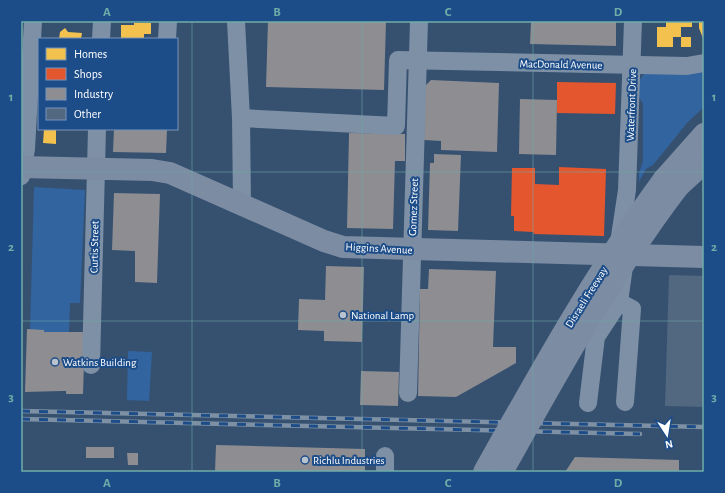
<svg xmlns="http://www.w3.org/2000/svg" width="725" height="493" viewBox="0 0 725 493" font-family="'Alegreya Sans',sans-serif">
	<style>
		.green { fill: #32649f }
		.homes { fill: #f2c14e }
		.shops { fill: #e4572e }
		.industry { fill: #8d8d92 }
		.building { fill: #526780 }
		.lines { fill: none; stroke-linecap: round; stroke-linejoin: round }
		.minor { stroke: #7d90a5; stroke-width: 18 }
		.major { stroke: #7c8ca3; stroke-width: 22 }
		.rail-casing { stroke: #7d90a4; stroke-width: 4.5 }
		.rail { stroke: #1d4d89; stroke-width: 3; stroke-dasharray: 9; stroke-linecap: butt }
		.major-bridge { stroke: #7c8ca3; stroke-width: 22 }
		.grid { fill: none; stroke: #6fada8; stroke-width: 1; stroke-opacity: 0.55 }
		.poi-dot { fill: #b9c2cd; stroke: #1d4d89; stroke-width: 1.5 }
		.labels { text-anchor: middle; stroke-width: 4; stroke-linejoin: round; paint-order: stroke }
		.street-label { font-size: 11px; fill: #fff; stroke: #1d4d89 }
		.poi-label { font-size: 11px; fill: #fff; stroke: #1d4d89; text-anchor: start }
		.neatline { fill: none; stroke: #6fada8; stroke-width: 1.5 }
		.grid-label { font-size: 13px; text-anchor: middle; font-weight: bold; fill: #6fada8 }
	</style>
	<rect width="100%" height="100%" fill="#365070"/>
	<g class="green">
		<polygon points="651,71 704,71 704,107 687,123 653,165 646,169 639,182 639,173 643,161 643,104 638,95 639,81 643,75"/>
		<polygon points="34,187 85,190 80,303 70,303 69,333 30,332"/>
		<polygon points="128,351 152,352 149,401 127,400"/>
	</g>
	<g class="homes">
		<polygon points="666,21 692,21 692,27 681,27 681,37 691,37 691,47 681,47 681,37 673,37 673,47 657,47 657,27 666,27"/>
		<polygon points="699,21 704,21 704,41 699,28"/>
		<polygon points="134,23 151,23 151,34 144,34 144,39 121,38 121,25 134,25"/>
		<polygon points="65,28 68,32 82,33 81,39 59,39 60,32"/>
		<polygon points="44,129 56,129 56,144 43,143"/>
	</g>
	<g class="shops">
		<polygon points="557,82 616,83 615,114 557,113"/>
		<polygon points="559,167 606,169 604,236 534,234 533,232 514,231 514,216 511,216 512,168 535,168 535,184 559,185"/>
	</g>
	<g class="industry">
		<polygon points="268,21 386,21 384,90 266,87"/>
		<polygon points="531,21 616,21 616,46 530,44"/>
		<polygon points="431,80 499,83 497,152 441,150 441,141 424,140 425,86"/>
		<polygon points="520,99 557,100 556,155 519,154"/>
		<polygon points="114,129 167,129 166,153 113,152"/>
		<polygon points="349,133 405,134 405,161 395,161 393,229 347,228"/>
		<polygon points="434,154 461,155 458,231 428,230 430,163 434,163"/>
		<polygon points="114,193 160,194 157,283 135,282 135,251 112,250"/>
		<polygon points="326,266 364,267 362,342 324,341 324,331 298,330 299,299 325,300"/>
		<polygon points="429,269 496,271 493,347 516,347 516,363 456,397 418,396 420,289 428,289"/>
		<polygon points="27,329 44,330 44,332 85,332 83,394 66,394 66,391 62,391 25,392"/>
		<polygon points="361,371 399,372 398,406 360,405"/>
		<polygon points="216,445 365,449 365,472 215,472"/>
		<rect x="86" y="447" width="28" height="11"/>
		<polygon points="127,453 138,453 138,465 128,465"/>
		<polygon points="575,457 679,460 679,472 565,472"/>
	</g>
	<polygon class="building" points="669,275 704,276 704,407 665,406"/>
	<g class="lines">
		<g class="minor">
			<polyline points="236,21 241,118 242,204"/>
			<polyline points="101,39 102,21"/>
			<polyline points="167,39 168,21"/>
			<polyline points="241,118 396,126 398,60 687,66 704,63"/>
			<polyline points="21,176 26,149 33,21"/>
			<polyline points="619,243 627,190 633,21"/>
			<polyline points="624,266 619,302 632,309 625,402"/>
			<polyline points="91,365 97,129"/>
			<polyline points="408,393 419,21"/>
			<polyline points="588,403 596,337 619,302"/>
			<polyline points="385,472 385,456"/>
		</g>
		<g class="major">
			<polyline points="21,167 152,170 170,173 324,241 343,247 704,257"/>
			<polyline points="664,179 704,134"/>
			<polyline points="678,187 704,163"/>
		</g>
		<g class="rail-casing">
			<g id="rail">
				<polyline points="21,411 704,427"/>
				<polyline points="21,419 640,434"/>
			</g>
		</g>
		<use href="#rail" class="rail"/>
		<g class="major-bridge">
			<path d="M484 472C540 372 596 271 664 179"/>
			<path d="M502 472C556 376 611 275 678 187"/>
		</g>
	</g>
	<path class="grid" d="M192 21V472M362 21V472M533 21V472M21 172H704M21 321H704"/>
	<g class="poi-dot">
		<circle cx="343" cy="315" r="4"/>
		<circle cx="55" cy="362" r="4"/>
		<circle cx="305" cy="460" r="4"/>
	</g>
	<g class="labels">
		<g class="street-label">
			<text transform="translate(561 64) rotate(1)" y="4">MacDonald Avenue</text>
			<text transform="translate(631 105) rotate(-88)" y="4">Waterfront Drive</text>
			<text transform="translate(413 207) rotate(-88)" y="4">Gomez Street</text>
			<text transform="translate(94 247) rotate(-89)" y="4">Curtis Street</text>
			<text transform="translate(379 248) rotate(3)" y="4">Higgins Avenue</text>
			<text transform="translate(586 297) rotate(-58)" y="4">Disraeli Freeway</text>
		</g>
		<g class="poi-label">
			<text x="351" y="319">National Lamp</text>
			<text x="63" y="366">Watkins Building</text>
			<text x="313" y="464">Richlu Industries</text>
		</g>
	</g>
	<rect width="725" height="493" fill="none" stroke="#1d4d89" stroke-width="44"/>
	<rect x="38" y="38" width="140" height="92" fill="#1d4d89" stroke="#7794b8"/>
	<rect x="46" y="48" width="20" height="12" fill="#f2c14e" stroke="#7794b8"/>
	<text x="74" y="58" font-size="12" fill="#ffffff">Homes</text>
	<rect x="46" y="68" width="20" height="12" fill="#e4572e" stroke="#7794b8"/>
	<text x="74" y="78" font-size="12" fill="#ffffff">Shops</text>
	<rect x="46" y="88" width="20" height="12" fill="#8d8d92" stroke="#7794b8"/>
	<text x="74" y="98" font-size="12" fill="#ffffff">Industry</text>
	<rect x="46" y="108" width="20" height="12" fill="#526780" stroke="#7794b8"/>
	<text x="74" y="118" font-size="12" fill="#ffffff">Other</text>
	<g transform="translate(667 435) rotate(168)" stroke="#1d4d89" stroke-width="3" paint-order="stroke">
	<path d="M0-3L7 15L0 10L-7 15Z" fill="#ffffff"/>
	<text y="-6" font-size="11" font-weight="bold" text-anchor="middle" fill="#ffffff">N</text>
	</g>
	<rect x="22" y="22" width="681" height="449" class="neatline"/>
	<g class="grid-label">
		<text x="107" y="16">A</text>
		<text x="277" y="16">B</text>
		<text x="448" y="16">C</text>
		<text x="618" y="16">D</text>
		<text x="11" y="101">1</text>
		<text x="714" y="101">1</text>
		<text x="11" y="251">2</text>
		<text x="714" y="251">2</text>
		<text x="11" y="401">3</text>
		<text x="714" y="401">3</text>
		<text x="107" y="487">A</text>
		<text x="277" y="487">B</text>
		<text x="448" y="487">C</text>
		<text x="618" y="487">D</text>
	</g>
</svg>
